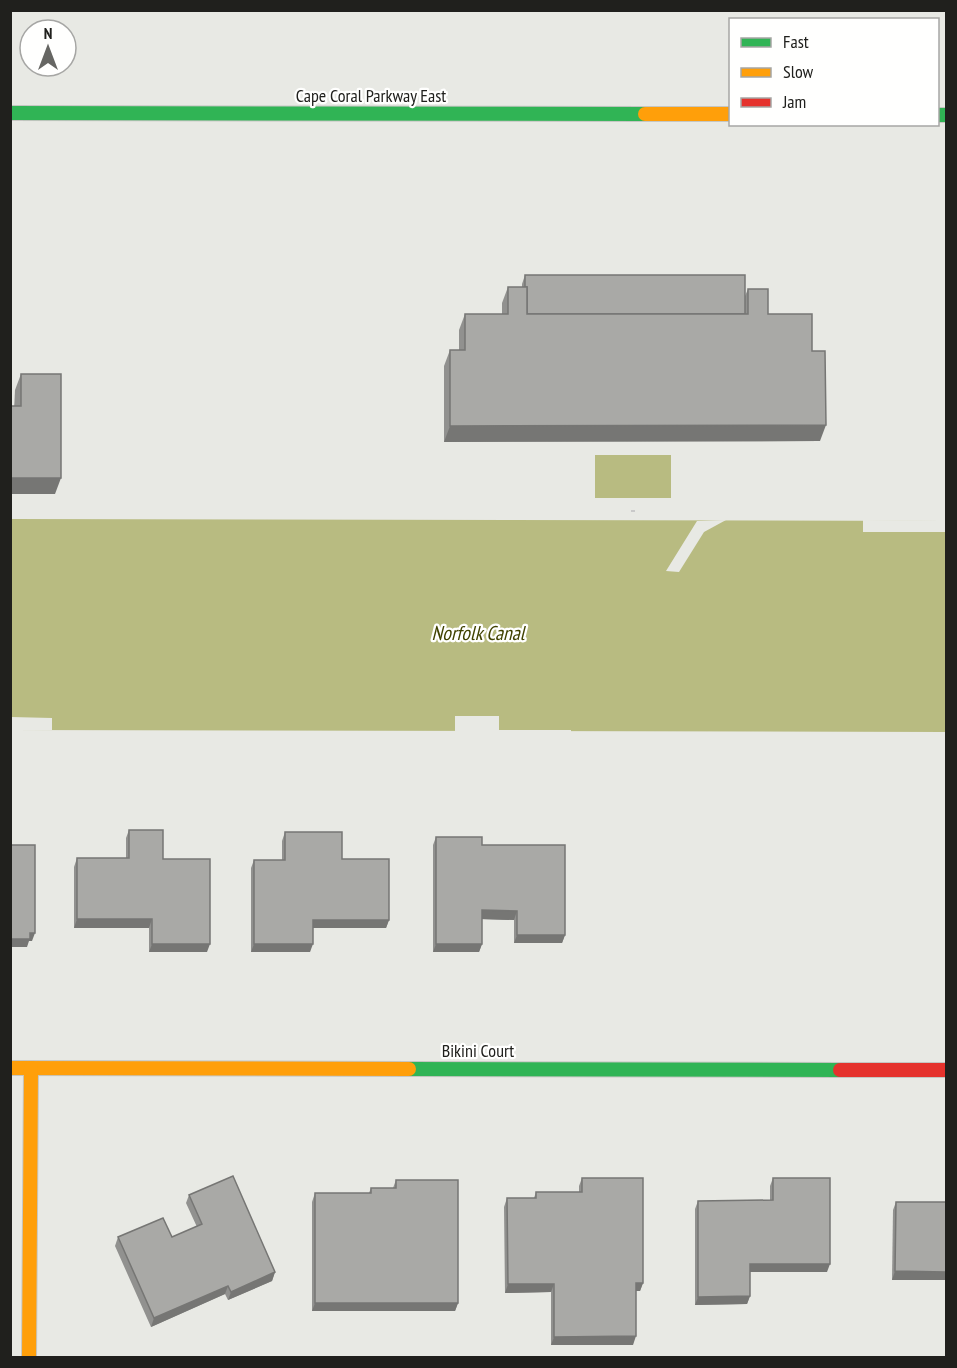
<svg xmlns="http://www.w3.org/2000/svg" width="957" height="1368" viewBox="0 0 957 1368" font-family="'PT Sans Narrow',sans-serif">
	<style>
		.water { fill: #b8bb81 }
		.pier { fill: #e8e9e4 }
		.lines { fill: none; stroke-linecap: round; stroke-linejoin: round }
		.fast-casing { stroke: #c5c6c2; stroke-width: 16 }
		.slow-casing { stroke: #c5c6c2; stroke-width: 16 }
		.jam-casing { stroke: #c5c6c2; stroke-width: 16 }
		.path { stroke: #c9c9c9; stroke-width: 4; stroke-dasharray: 3 4.5; stroke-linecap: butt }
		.fast { stroke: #30b455; stroke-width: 14 }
		.slow { stroke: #ff9f0a; stroke-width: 14 }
		.jam { stroke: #e5322d; stroke-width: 14 }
		.wall { fill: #91918f }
		.shaded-wall { fill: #767674 }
		.building { fill: #a9a9a6; stroke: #767674; stroke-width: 1.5 }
		.labels { text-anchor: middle; stroke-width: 4.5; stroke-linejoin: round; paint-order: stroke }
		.street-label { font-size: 18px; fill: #20201d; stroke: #fffffe }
		.water-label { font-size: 20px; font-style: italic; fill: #404200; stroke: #fffffe }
	</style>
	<rect width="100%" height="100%" fill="#e8e9e4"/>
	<g class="water">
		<rect x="595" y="455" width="76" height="43"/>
		<polygon points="10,519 946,521 946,732 11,730"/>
	</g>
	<g class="pier">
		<polygon points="726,520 704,532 679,572 666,571 697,521"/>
		<polygon points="863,520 946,521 946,532 863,532"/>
		<polygon points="455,716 499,716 499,730 571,730 571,733 455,733"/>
		<polygon points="11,717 52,718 52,730 11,730"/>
	</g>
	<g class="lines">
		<g class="fast-casing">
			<g id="fast">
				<polyline points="10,113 645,114"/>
				<polyline points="938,115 946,115"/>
				<polyline points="409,1069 840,1070"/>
			</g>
		</g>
		<g class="slow-casing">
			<g id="slow">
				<polyline points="645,114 730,114"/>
				<polyline points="10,1068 409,1069"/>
				<polyline points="29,1358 31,1068"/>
			</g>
		</g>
		<g class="jam-casing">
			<polyline id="jam" points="840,1070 946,1070"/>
		</g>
		<polyline class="path" points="633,510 633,512"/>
		<use href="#fast" class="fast"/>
		<use href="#slow" class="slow"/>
		<use href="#jam" class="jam"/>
	</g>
	<g class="wall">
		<polygon points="525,275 745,296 748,289 768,314 812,351 820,441 444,442 444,366 450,350 459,350 459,330 465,314 502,314 502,303 508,287 522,287 522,284"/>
		<polygon points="21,374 55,494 10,494 15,390"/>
		<polygon points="129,830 163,859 207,952 149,952 149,928 74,928 74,867 77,858 126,858 126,838"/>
		<polygon points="285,832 342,859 389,920 386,928 313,928 310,952 251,952 251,868 254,860 282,860 282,841"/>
		<polygon points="436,837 482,845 565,935 562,943 514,943 514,920 482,919 482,944 479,952 433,952 433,845"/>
		<polygon points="582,1178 643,1283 640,1291 636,1291 633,1345 551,1345 551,1292 505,1293 504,1207 507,1198 534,1198 536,1192 579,1192 579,1186"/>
		<polygon points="773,1178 827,1272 750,1272 750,1296 747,1304 695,1305 695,1209 698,1201 770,1200 770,1186"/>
		<polygon points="396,1180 458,1303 455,1311 312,1311 312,1202 315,1193 369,1193 371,1188 393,1188"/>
		<polygon points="189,1195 275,1272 272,1281 228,1300 225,1294 151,1327 115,1246 118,1237 172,1237 197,1227 186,1203"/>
		<polygon points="896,1202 946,1202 946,1280 892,1280 893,1210"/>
	</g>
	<g class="shaded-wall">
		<polygon points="826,425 820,441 444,442 450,426"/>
		<polygon points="10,478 61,478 55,494 10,494"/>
		<polygon points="482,910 517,911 514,920 479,919"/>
		<polygon points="77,919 152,919 149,928 74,928"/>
		<polygon points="313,920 389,920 386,928 310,928"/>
		<polygon points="30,933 35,933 32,941 29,941 27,947 10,947 10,939"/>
		<polygon points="517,935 565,935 562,943 514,943"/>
		<polygon points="152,944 210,944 207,952 149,952"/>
		<polygon points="254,944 313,944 310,952 251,952"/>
		<polygon points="436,944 482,944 479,952 433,952"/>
		<polygon points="750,1264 830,1264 827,1272 747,1272"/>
		<polygon points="895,1271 946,1272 946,1280 892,1280"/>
		<polygon points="275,1272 272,1281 228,1300 231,1292"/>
		<polygon points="636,1283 643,1283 640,1291 633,1291"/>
		<polygon points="508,1284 554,1284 551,1292 505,1293"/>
		<polygon points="228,1286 225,1294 151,1327 154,1318"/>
		<polygon points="750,1296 747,1304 695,1305 698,1297"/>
		<polygon points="315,1303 458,1303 455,1311 312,1311"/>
		<polygon points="636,1336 633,1345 551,1345 554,1337"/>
	</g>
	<g class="building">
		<polygon points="525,275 745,275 745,314 527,314 527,287 525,287"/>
		<polygon points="508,287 527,287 527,314 748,314 748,289 768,289 768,314 812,314 812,351 825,351 826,425 450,426 450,350 465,350 465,314 508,314"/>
		<polygon points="21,374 61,374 61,478 10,478 10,406 21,406"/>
		<polygon points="129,830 163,830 163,859 210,859 210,944 152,944 152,919 77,919 77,858 129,858"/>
		<polygon points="285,832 342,832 342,859 389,859 389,920 313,920 313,944 254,944 254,860 285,860"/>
		<polygon points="436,837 482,837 482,845 565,845 565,935 517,935 517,911 482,910 482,944 436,944"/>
		<polygon points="10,845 35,845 35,933 30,933 30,939 10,939"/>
		<polygon points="233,1176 275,1272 231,1292 228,1286 154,1318 118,1237 163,1218 172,1237 202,1224 189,1195"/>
		<polygon points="582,1178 643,1178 643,1283 636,1283 636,1336 554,1337 554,1284 508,1284 507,1198 536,1198 536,1192 582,1192"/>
		<polygon points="773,1178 830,1178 830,1264 750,1264 750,1296 698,1297 698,1201 773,1200"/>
		<polygon points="396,1180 458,1180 458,1303 315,1303 315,1193 371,1193 371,1188 396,1188"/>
		<polygon points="896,1202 946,1202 946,1272 895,1271"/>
	</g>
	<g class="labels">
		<g class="street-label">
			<text x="371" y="102">Cape Coral Parkway East</text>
			<text x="478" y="1057">Bikini Court</text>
		</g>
		<g class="water-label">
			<text x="478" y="640">Norfolk Canal</text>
		</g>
	</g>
	<rect width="957" height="1368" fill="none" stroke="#20201d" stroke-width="24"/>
	<rect x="729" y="18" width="210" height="108" fill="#fffffe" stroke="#a6a6a4" stroke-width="1.5"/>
	<rect x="741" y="38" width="30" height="9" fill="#30b455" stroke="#a6a6a4" stroke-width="1.5"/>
	<text x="783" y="48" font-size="18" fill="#20201d">Fast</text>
	<rect x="741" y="68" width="30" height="9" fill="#ff9f0a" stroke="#a6a6a4" stroke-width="1.5"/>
	<text x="783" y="78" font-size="18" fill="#20201d">Slow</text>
	<rect x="741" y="98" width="30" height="9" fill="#e5322d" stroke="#a6a6a4" stroke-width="1.5"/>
	<text x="783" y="108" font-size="18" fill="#20201d">Jam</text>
	<g transform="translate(48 48)"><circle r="28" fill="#fffffe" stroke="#a6a6a4" stroke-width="1.5"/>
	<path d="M0-4.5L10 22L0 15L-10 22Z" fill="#666663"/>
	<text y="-9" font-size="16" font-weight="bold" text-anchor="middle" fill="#20201d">N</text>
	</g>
</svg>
